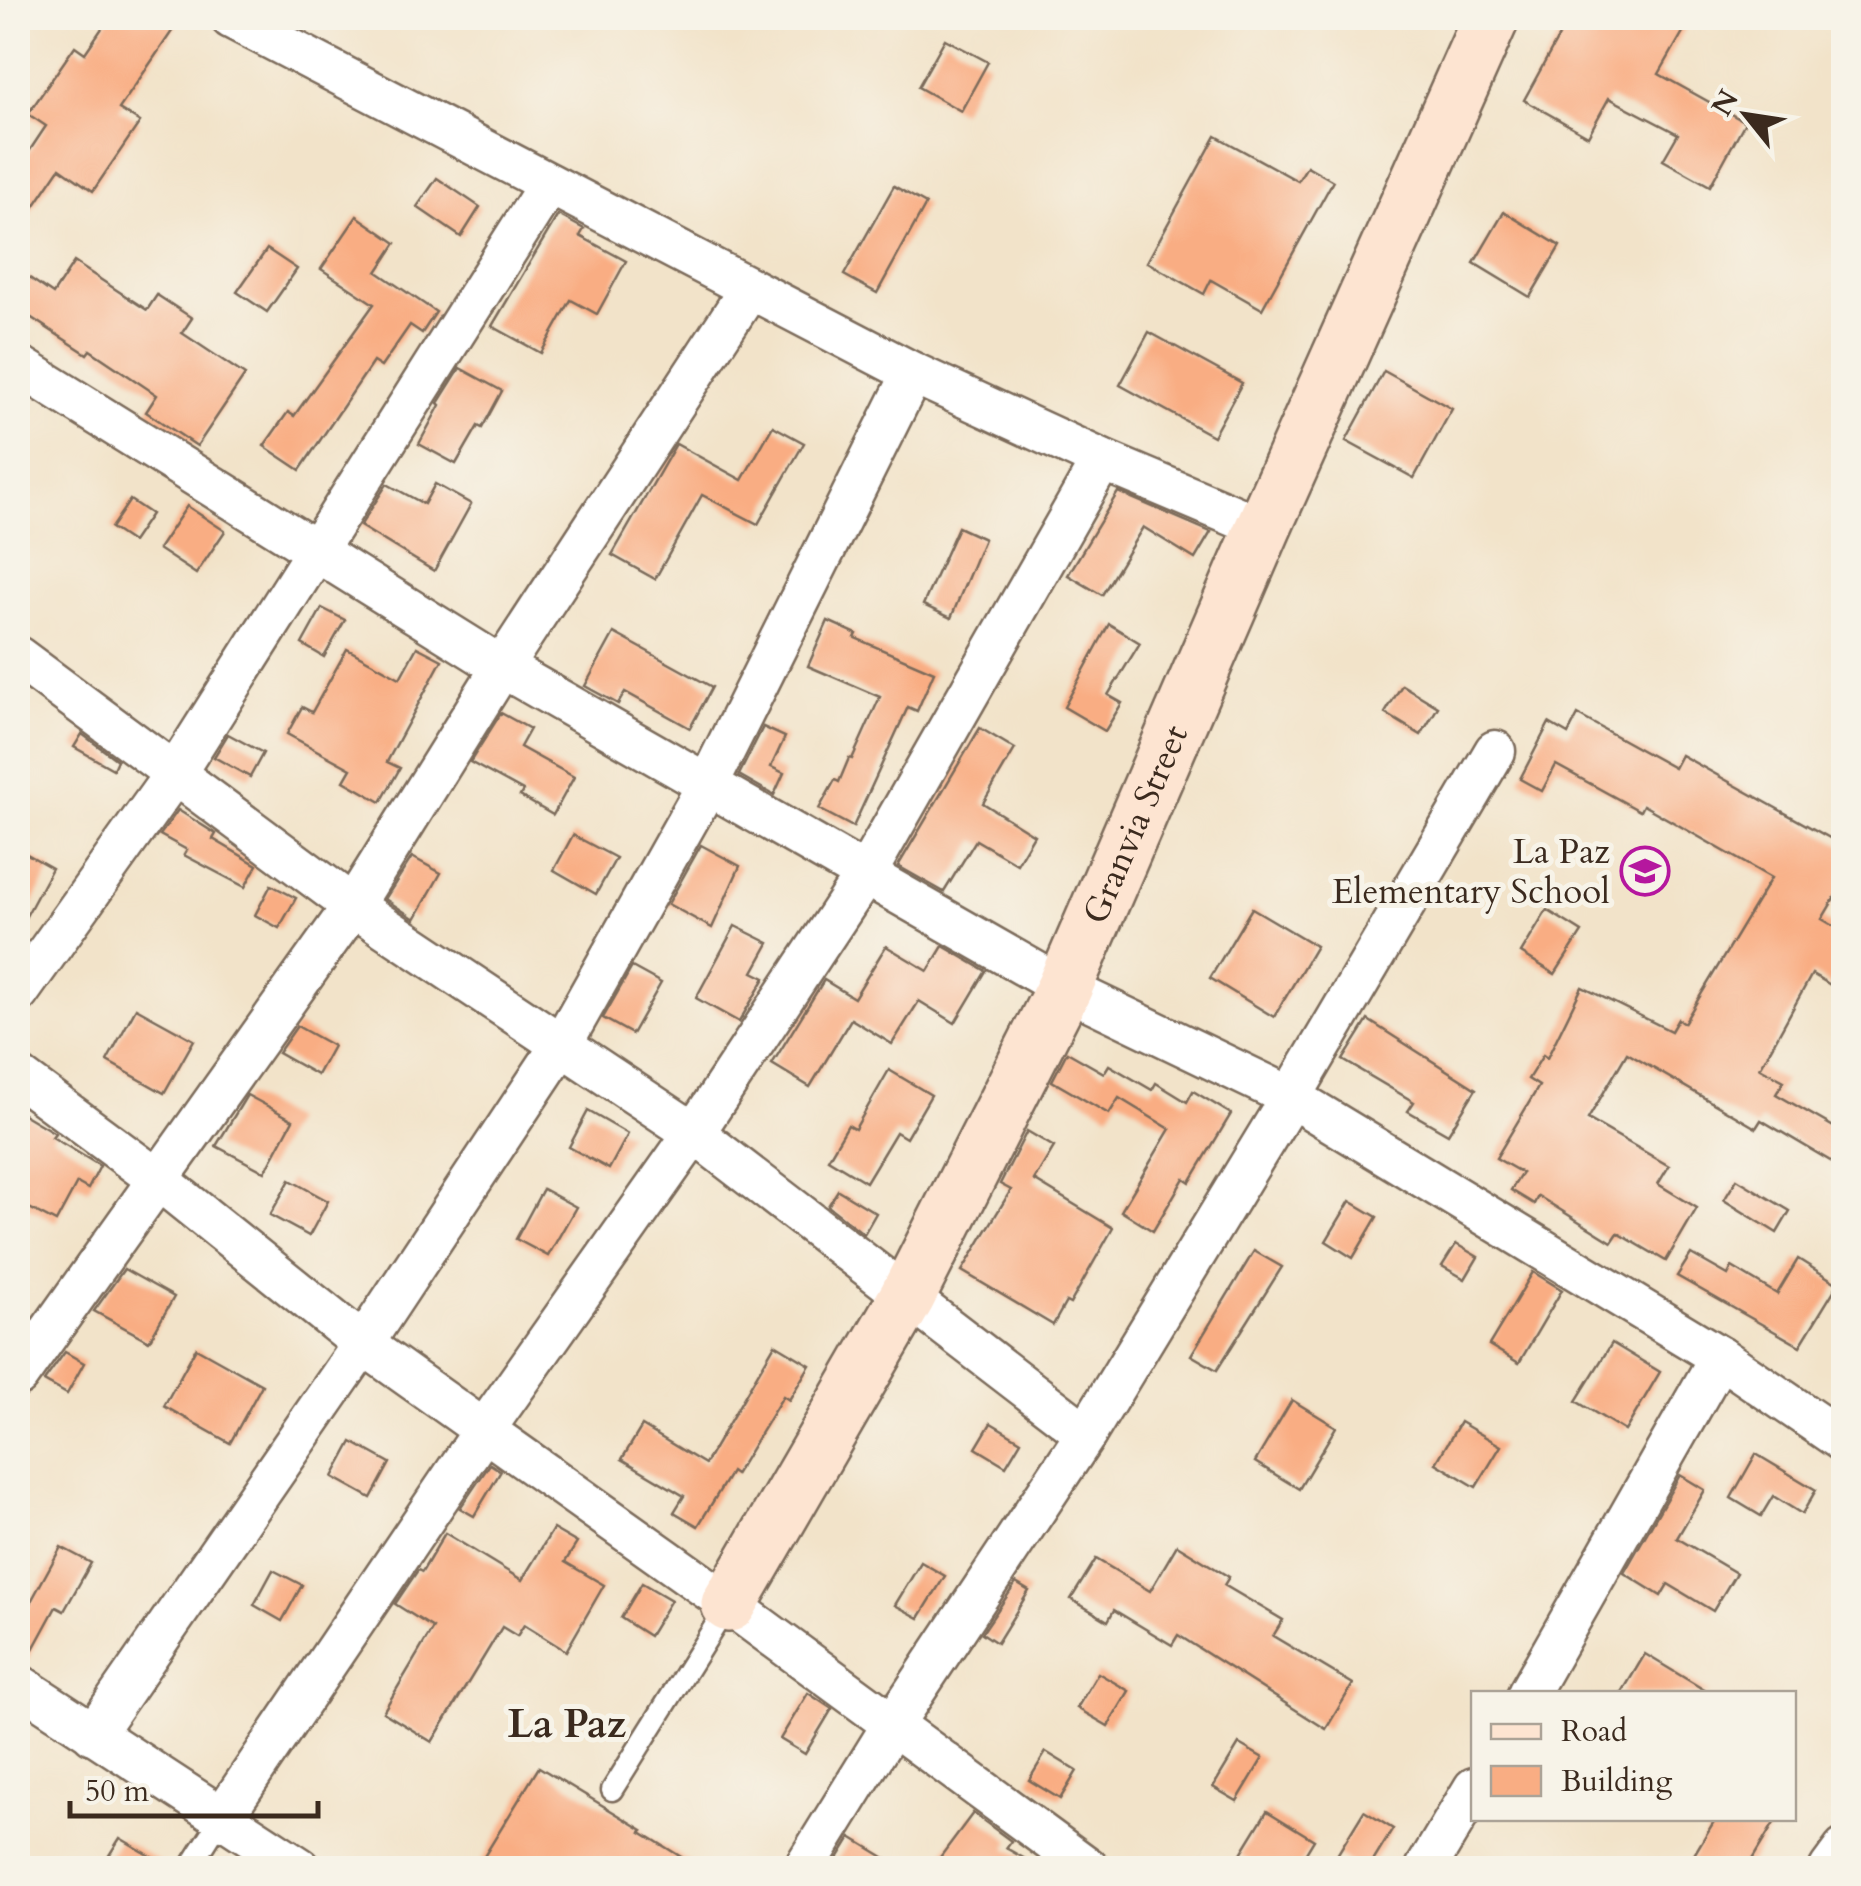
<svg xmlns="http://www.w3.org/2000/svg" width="1861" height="1886" viewBox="0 0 1861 1886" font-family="Cardo,serif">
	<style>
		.building { fill: #f9ad83 }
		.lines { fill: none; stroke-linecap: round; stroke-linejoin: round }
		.lane-casing { stroke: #7b6b5a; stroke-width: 25 }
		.street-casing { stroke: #7b6b5a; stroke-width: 45 }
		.secondary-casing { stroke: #7b6b5a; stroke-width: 60 }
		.lane { stroke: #fff; stroke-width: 20 }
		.street { stroke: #fff; stroke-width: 40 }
		.secondary { stroke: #fde4d1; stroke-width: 55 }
		.labels { text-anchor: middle; stroke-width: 10; stroke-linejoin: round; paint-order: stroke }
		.street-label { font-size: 35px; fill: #3b2a1e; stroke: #f7f3e8 }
		.poi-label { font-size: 35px; fill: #3b2a1e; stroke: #f7f3e8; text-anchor: end }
		.quarter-label { font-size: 40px; font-weight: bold; fill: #3b2a1e; stroke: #f7f3e8 }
	</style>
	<rect width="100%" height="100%" fill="#f7f3e8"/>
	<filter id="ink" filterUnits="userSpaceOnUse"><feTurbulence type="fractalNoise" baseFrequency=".01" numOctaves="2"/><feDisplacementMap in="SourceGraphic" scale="20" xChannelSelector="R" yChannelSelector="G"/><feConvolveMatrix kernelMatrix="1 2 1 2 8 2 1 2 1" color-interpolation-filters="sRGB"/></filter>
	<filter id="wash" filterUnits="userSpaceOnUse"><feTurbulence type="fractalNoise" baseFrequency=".0048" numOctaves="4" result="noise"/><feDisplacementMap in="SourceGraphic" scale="40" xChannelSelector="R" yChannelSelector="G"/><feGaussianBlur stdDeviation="2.25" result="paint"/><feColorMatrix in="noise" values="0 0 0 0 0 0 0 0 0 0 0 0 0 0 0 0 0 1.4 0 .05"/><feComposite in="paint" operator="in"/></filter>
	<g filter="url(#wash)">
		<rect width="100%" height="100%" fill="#f2e3c9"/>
		<g id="blocks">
			<g class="building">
				<polygon points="109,18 181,18 119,109 140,122 93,191 60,168 18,230 18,168 46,126 28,114 75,46 85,53"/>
				<polygon points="1569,18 1691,18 1659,74 1745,122 1710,186 1663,160 1678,134 1609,98 1588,136 1524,100"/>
				<polygon points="945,39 988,62 961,111 918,87"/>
				<polygon points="1216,136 1298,181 1307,166 1333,181 1262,309 1211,280 1204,294 1147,262"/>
				<polygon points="437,178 480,207 461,237 417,207"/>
				<polygon points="894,186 926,204 877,293 844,275"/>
				<polygon points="1504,212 1560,246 1530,297 1474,263"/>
				<polygon points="558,215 584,229 580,236 626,261 597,314 571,300 541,353 492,326"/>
				<polygon points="357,216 396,243 377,272 436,312 422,333 410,325 381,367 373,362 300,470 264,446 288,412 294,416 374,304 321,269"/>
				<polygon points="267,249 297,269 267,312 237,292"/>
				<polygon points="74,262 147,310 157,295 192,318 182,333 245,375 197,446 146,412 157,395 90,350 87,354 18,309 18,270 53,294"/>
				<polygon points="1149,332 1242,383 1213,436 1120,385"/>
				<polygon points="460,368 502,391 482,428 478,426 456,464 419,444 440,405 438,403"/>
				<polygon points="1384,371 1452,409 1414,478 1346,441"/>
				<polygon points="773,426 804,443 758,524 702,495 655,579 612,555 676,444 742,480"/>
				<polygon points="387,484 424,504 435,484 471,504 434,571 360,526"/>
				<polygon points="1118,492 1211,532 1195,559 1143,527 1102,595 1068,575"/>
				<polygon points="130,500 151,514 132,542 111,528"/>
				<polygon points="187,506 225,531 196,574 158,549"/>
				<polygon points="958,527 984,539 951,618 923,605"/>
				<polygon points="322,608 345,620 324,657 302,644"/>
				<polygon points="828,621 857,634 855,638 934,672 917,711 908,707 853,827 819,809 835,780 839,782 849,758 852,759 880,697 808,666"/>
				<polygon points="1109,624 1140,643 1108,695 1122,703 1105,731 1064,707"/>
				<polygon points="614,633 712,687 690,728 625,692 618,704 585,686"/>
				<polygon points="417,647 442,660 387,762 400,768 381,802 344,781 351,769 287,734 302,707 312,712 347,649 400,678"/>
				<polygon points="1402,685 1438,707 1421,735 1385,713"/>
				<polygon points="501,713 530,729 520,747 574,777 553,815 520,796 523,791 470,762"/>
				<polygon points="1578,715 1674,768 1681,755 1844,846 1844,882 1822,919 1844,932 1844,993 1812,974 1760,1068 1784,1081 1776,1094 1844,1133 1844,1169 1761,1120 1756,1128 1627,1053 1588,1119 1669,1166 1658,1184 1697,1208 1666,1261 1618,1233 1612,1242 1538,1196 1534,1204 1511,1190 1522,1173 1496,1158 1539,1086 1528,1079 1543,1055 1547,1058 1582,987 1671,1031 1678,1019 1684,1023 1771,878 1643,805 1640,811 1556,765 1542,791 1520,779 1549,723 1568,734"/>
				<polygon points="763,727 785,737 771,767 784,773 774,795 739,775"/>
				<polygon points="980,728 1015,749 983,803 1034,835 1017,864 976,840 944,892 898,866"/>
				<polygon points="82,734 117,760 113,769 74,747"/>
				<polygon points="228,734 263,753 250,777 214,757"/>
				<polygon points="178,810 216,834 213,839 257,865 245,887 184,855 187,850 160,835"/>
				<polygon points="573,835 616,858 596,894 554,870"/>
				<polygon points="701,845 740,866 712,928 668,904"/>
				<polygon points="18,849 52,868 18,931"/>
				<polygon points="412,857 441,873 415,919 385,899"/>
				<polygon points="271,885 296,898 279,928 255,915"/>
				<polygon points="1252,908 1316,946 1274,1017 1210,978"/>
				<polygon points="1547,910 1582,932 1555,974 1521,953"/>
				<polygon points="735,926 769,943 753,972 765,978 739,1022 696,998"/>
				<polygon points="886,946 928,971 943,946 986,971 955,1023 919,1001 892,1044 851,1019 810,1087 772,1064 824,980 854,998"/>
				<polygon points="632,967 661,983 632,1034 603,1018"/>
				<polygon points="136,1008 194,1040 164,1093 107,1061"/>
				<polygon points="1368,1020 1476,1089 1448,1134 1408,1111 1414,1102 1343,1060"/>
				<polygon points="297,1026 333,1046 317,1075 278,1053"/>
				<polygon points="1067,1052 1104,1073 1109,1065 1152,1090 1156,1083 1187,1102 1193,1091 1231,1114 1190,1182 1184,1178 1153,1231 1121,1211 1170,1129 1119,1098 1109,1114 1052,1081"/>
				<polygon points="889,1070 931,1095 906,1138 896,1132 866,1182 828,1159 848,1125 855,1129"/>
				<polygon points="247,1095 293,1120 265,1172 216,1146"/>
				<polygon points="18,1111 50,1130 55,1133 52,1137 100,1166 88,1189 77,1183 56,1222 18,1202"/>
				<polygon points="588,1111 628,1134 609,1169 569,1147"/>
				<polygon points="1027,1131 1054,1147 1034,1180 1113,1228 1070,1304 1066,1302 1053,1325 962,1271 1011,1190 1000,1184"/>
				<polygon points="1737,1179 1790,1211 1777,1233 1724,1200"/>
				<polygon points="290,1180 328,1201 309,1236 270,1215"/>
				<polygon points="543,1189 576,1207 548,1256 516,1239"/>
				<polygon points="838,1190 876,1213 864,1234 828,1206"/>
				<polygon points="1350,1201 1377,1217 1353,1258 1326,1241"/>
				<polygon points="1456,1244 1478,1257 1465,1279 1442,1266"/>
				<polygon points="1254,1251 1282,1267 1217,1370 1191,1355"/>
				<polygon points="1691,1254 1728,1275 1732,1267 1777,1294 1798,1259 1838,1284 1800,1346 1677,1276"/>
				<polygon points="124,1269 174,1297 149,1341 94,1311"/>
				<polygon points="1533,1272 1562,1290 1519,1363 1489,1345"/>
				<polygon points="1612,1343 1660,1372 1625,1431 1576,1401"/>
				<polygon points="775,1344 810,1365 789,1400 783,1396 735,1475 731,1472 698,1526 674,1512 684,1496 622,1459 642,1426 705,1464"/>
				<polygon points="196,1348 262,1385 230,1443 164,1406"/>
				<polygon points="65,1352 84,1363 67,1394 44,1381"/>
				<polygon points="1292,1400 1336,1427 1299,1489 1255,1462"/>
				<polygon points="1460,1422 1501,1446 1476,1487 1436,1463"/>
				<polygon points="991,1423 1021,1441 1006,1466 976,1448"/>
				<polygon points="352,1442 390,1463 371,1498 333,1477"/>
				<polygon points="1756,1454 1816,1490 1802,1514 1773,1496 1761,1516 1731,1498"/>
				<polygon points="490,1464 501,1471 474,1516 460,1508"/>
				<polygon points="1680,1475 1705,1490 1677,1538 1736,1573 1713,1611 1668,1584 1661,1596 1624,1573"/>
				<polygon points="553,1529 577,1543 565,1562 604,1585 566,1651 524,1625 517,1636 502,1627 432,1742 383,1712 433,1628 395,1604 418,1570 422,1572 445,1533 522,1580"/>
				<polygon points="1177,1545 1229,1577 1224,1585 1283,1620 1273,1636 1353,1684 1326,1729 1178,1635 1172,1645 1114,1610 1108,1621 1071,1599 1096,1559 1150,1591"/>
				<polygon points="61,1547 91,1563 64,1611 56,1607 26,1662 18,1661 18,1625"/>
				<polygon points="921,1562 945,1576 919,1618 895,1605"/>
				<polygon points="273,1570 302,1585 282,1621 254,1605"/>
				<polygon points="642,1583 671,1600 649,1636 621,1618"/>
				<polygon points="1016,1583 1029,1591 997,1643 982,1633"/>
				<polygon points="1645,1654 1711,1694 1621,1694"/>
				<polygon points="1098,1673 1129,1691 1108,1726 1077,1708"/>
				<polygon points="808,1693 832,1709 805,1754 780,1739"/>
				<polygon points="1239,1744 1263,1758 1237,1801 1213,1787"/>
				<polygon points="1046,1752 1077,1771 1060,1799 1029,1780"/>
				<polygon points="539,1767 643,1830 641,1832 699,1868 477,1868"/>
				<polygon points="1267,1811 1314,1840 1297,1868 1263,1868 1240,1855"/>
				<polygon points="1364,1811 1393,1829 1369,1868 1359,1868 1337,1855"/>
				<polygon points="973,1813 1011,1841 1006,1848 1041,1868 932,1868"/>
				<polygon points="1716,1818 1777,1818 1747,1868 1686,1868"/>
				<polygon points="851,1837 902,1868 832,1868"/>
				<polygon points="120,1838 171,1868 101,1868"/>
			</g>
		</g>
	</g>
	<g filter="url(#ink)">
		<use href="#blocks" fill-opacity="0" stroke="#7b6b5a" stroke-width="2.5"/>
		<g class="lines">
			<g class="lane-casing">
				<g id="lane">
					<polyline points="612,1790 728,1605"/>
					<polyline points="190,1868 221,1819"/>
				</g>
			</g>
			<g class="street-casing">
				<g id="street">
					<polyline points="231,18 913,373 1102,460 1263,528"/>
					<polyline points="18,365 502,667 1064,988 1291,1097 1720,1357 1844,1442"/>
					<polyline points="18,657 353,906 694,1133 1086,1434"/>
					<polyline points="18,993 176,772 549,184"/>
					<polyline points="18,1076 160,1181 363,1344 729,1604 1088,1868"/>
					<polyline points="18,1376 353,906 502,667 749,290"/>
					<polyline points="18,1684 300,1868"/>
					<polyline points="1528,1694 1720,1357"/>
					<polyline points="93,1734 363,1344 560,1047 708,784 913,373"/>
					<polyline points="221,1819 485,1429 694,1133 865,875 1102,460"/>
					<polyline points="804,1868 893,1724 1086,1434 1291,1097 1495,751"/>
					<polyline points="1426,1868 1474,1788"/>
					<polyline points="1830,1868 1844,1849"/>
				</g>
			</g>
			<g class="secondary-casing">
				<g id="secondary">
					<path id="s1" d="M729 1604 907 1297 1064 988 1263 528 1491 18"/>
				</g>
			</g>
			<use href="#lane" class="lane"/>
			<use href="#street" class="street"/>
			<use href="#secondary" class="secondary"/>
		</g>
	</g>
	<defs>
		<g id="school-ring" transform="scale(2.5)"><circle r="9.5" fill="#f7f3e8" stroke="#b5179e" stroke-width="1.5"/><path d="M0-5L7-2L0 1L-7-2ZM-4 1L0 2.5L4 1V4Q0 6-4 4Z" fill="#b5179e"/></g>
	</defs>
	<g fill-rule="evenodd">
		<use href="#school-ring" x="1645" y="871"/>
	</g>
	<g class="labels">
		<g class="street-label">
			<text dy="12" stroke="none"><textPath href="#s1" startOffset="880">Granvia Street</textPath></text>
		</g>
		<g class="poi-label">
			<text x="1610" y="863">La Paz<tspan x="1610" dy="40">Elementary School</tspan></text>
		</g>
		<g class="quarter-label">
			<text x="567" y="1737">La Paz</text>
		</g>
	</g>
	<rect width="1861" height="1886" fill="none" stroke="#f7f3e8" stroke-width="60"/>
	<rect x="1471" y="1691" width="325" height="130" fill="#f7f3e8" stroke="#aca397" stroke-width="2.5"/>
	<rect x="1491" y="1724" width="50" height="15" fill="#fde4d1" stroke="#aca397" stroke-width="2.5"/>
	<text x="1561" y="1741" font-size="30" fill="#3b2a1e">Road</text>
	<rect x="1491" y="1766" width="50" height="30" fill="#f9ad83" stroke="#aca397" stroke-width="2.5"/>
	<text x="1561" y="1791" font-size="30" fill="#3b2a1e">Building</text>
	<g transform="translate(1746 115) rotate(300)" stroke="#f7f3e8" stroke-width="8" paint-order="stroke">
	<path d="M0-8L18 38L0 25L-18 38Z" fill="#3b2a1e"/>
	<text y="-15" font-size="28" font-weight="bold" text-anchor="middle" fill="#3b2a1e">N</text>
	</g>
	<path d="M70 1801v15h248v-15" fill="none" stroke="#3b2a1e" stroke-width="5"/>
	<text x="85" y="1801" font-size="30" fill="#3b2a1e" stroke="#f7f3e8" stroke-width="8" paint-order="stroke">50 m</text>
</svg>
